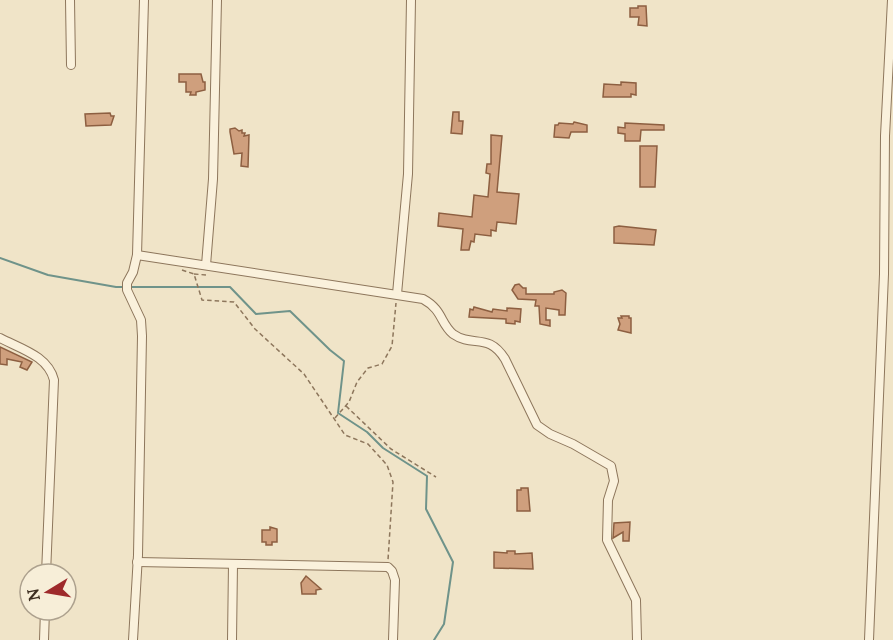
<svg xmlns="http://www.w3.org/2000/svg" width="893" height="640" viewBox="0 0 893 640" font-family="Lora,serif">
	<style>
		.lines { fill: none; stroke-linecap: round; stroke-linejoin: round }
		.stream { stroke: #6f938a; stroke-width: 2 }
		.building { fill: #cf9f7d; stroke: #8d5f41; stroke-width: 1.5 }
		.street-casing { stroke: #8d765c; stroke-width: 10 }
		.path { stroke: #8d765c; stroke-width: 1.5; stroke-dasharray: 4.5 3; stroke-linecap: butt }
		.street { stroke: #faf1dc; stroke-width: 8 }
	</style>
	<rect width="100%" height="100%" fill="#f0e4c8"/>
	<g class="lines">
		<polyline class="stream" points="0,258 48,275 116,287 230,287 256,314 290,311 330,350 344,361 338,413 367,432 383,448 427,476 426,509 453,562 444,624 434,640"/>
	</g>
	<g class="building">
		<polygon points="638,6 646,6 647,26 638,25 639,17 630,17 630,8 638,8"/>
		<polygon points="179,74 201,74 203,82 205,82 205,90 196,92 196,95 190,95 191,92 186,92 186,82 179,82"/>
		<polygon points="621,82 636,83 636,95 631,94 631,97 603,97 604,84 621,85"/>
		<polygon points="453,112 459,112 459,121 463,121 462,134 451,133"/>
		<polygon points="110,113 111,116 114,116 111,125 86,126 85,114"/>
		<polygon points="574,122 587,125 587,132 571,132 569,138 554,137 555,125 558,125 559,123 573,124"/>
		<polygon points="625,123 664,125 664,130 641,130 640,141 625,141 625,134 618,133 618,127 625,128"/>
		<polygon points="235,128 239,131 242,130 242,133 245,133 244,136 249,135 248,167 241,166 242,153 234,154 230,132 230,129"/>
		<polygon points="491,135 502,136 497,192 519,194 516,224 497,222 496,231 491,230 491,236 475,234 474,242 471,241 469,250 461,250 463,229 438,226 439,213 472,217 474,195 488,197 490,174 486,173 487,164 491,164"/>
		<polygon points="640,146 657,146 655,187 640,187"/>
		<polygon points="619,226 656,230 654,245 614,243 614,227"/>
		<polygon points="519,284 523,288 526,288 526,294 554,294 554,292 562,290 566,293 565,315 559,315 559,310 546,308 546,320 550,320 550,326 540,324 539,306 535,306 536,300 518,299 512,290 515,285"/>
		<polygon points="474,307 492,312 493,309 507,311 507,308 521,309 520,322 515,321 515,324 506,323 506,319 469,317 470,309 473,310"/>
		<polygon points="621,316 629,316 629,318 631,318 631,333 618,330 620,324 618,318 622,318"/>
		<polygon points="0,347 32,362 27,370 20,367 22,362 7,359 7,365 0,364"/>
		<polygon points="521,488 528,488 530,511 517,511 517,490 521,490"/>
		<polygon points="630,522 629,541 623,541 623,532 613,538 614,523"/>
		<polygon points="270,527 277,529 277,542 272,542 272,545 266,545 266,542 262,542 262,530 270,530"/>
		<polygon points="507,551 515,551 515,554 532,553 533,569 494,568 494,552 507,553"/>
		<polygon points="306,576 321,589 316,590 316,594 302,594 301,583"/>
	</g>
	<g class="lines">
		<g class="street-casing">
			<g id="street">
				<polyline points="70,0 71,65"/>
				<path d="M137 255 423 299C443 310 440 323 453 334 473 348 488 332 505 359L537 425 550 434 573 444 611 466 614 481 608 500 607 540 636 600 637 640"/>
				<polyline points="206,265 213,179 217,0"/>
				<polyline points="397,294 408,174 411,0"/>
				<path d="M0 338C21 349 48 356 54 380L46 574"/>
				<polyline points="137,562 388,567 392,571 395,580 393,640"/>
				<polyline points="44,640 45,610"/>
				<polyline points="133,640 138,555 142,336 141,320 127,290 127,283 133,272 137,255 144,0"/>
				<polyline points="232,640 233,564"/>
				<polyline points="869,640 884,274 885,136 892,0"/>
			</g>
		</g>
		<g class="path">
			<polyline points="182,270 194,274 202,300 234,302 255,329 304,374 345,435 368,444 387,465 393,482 388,560"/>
			<polyline points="194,274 206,275 206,273"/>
			<polyline points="346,406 391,449 436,477"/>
			<polyline points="335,418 349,402 357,382 368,368 382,364 392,346 396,303"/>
		</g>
		<use href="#street" class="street"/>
	</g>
	<g transform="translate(48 592) rotate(259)"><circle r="28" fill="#f7eed8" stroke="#ada18e" stroke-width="1.5"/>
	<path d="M0-4.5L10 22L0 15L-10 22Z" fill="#9e2a2b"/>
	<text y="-9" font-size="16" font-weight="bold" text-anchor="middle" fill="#3d2e20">N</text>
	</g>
</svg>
